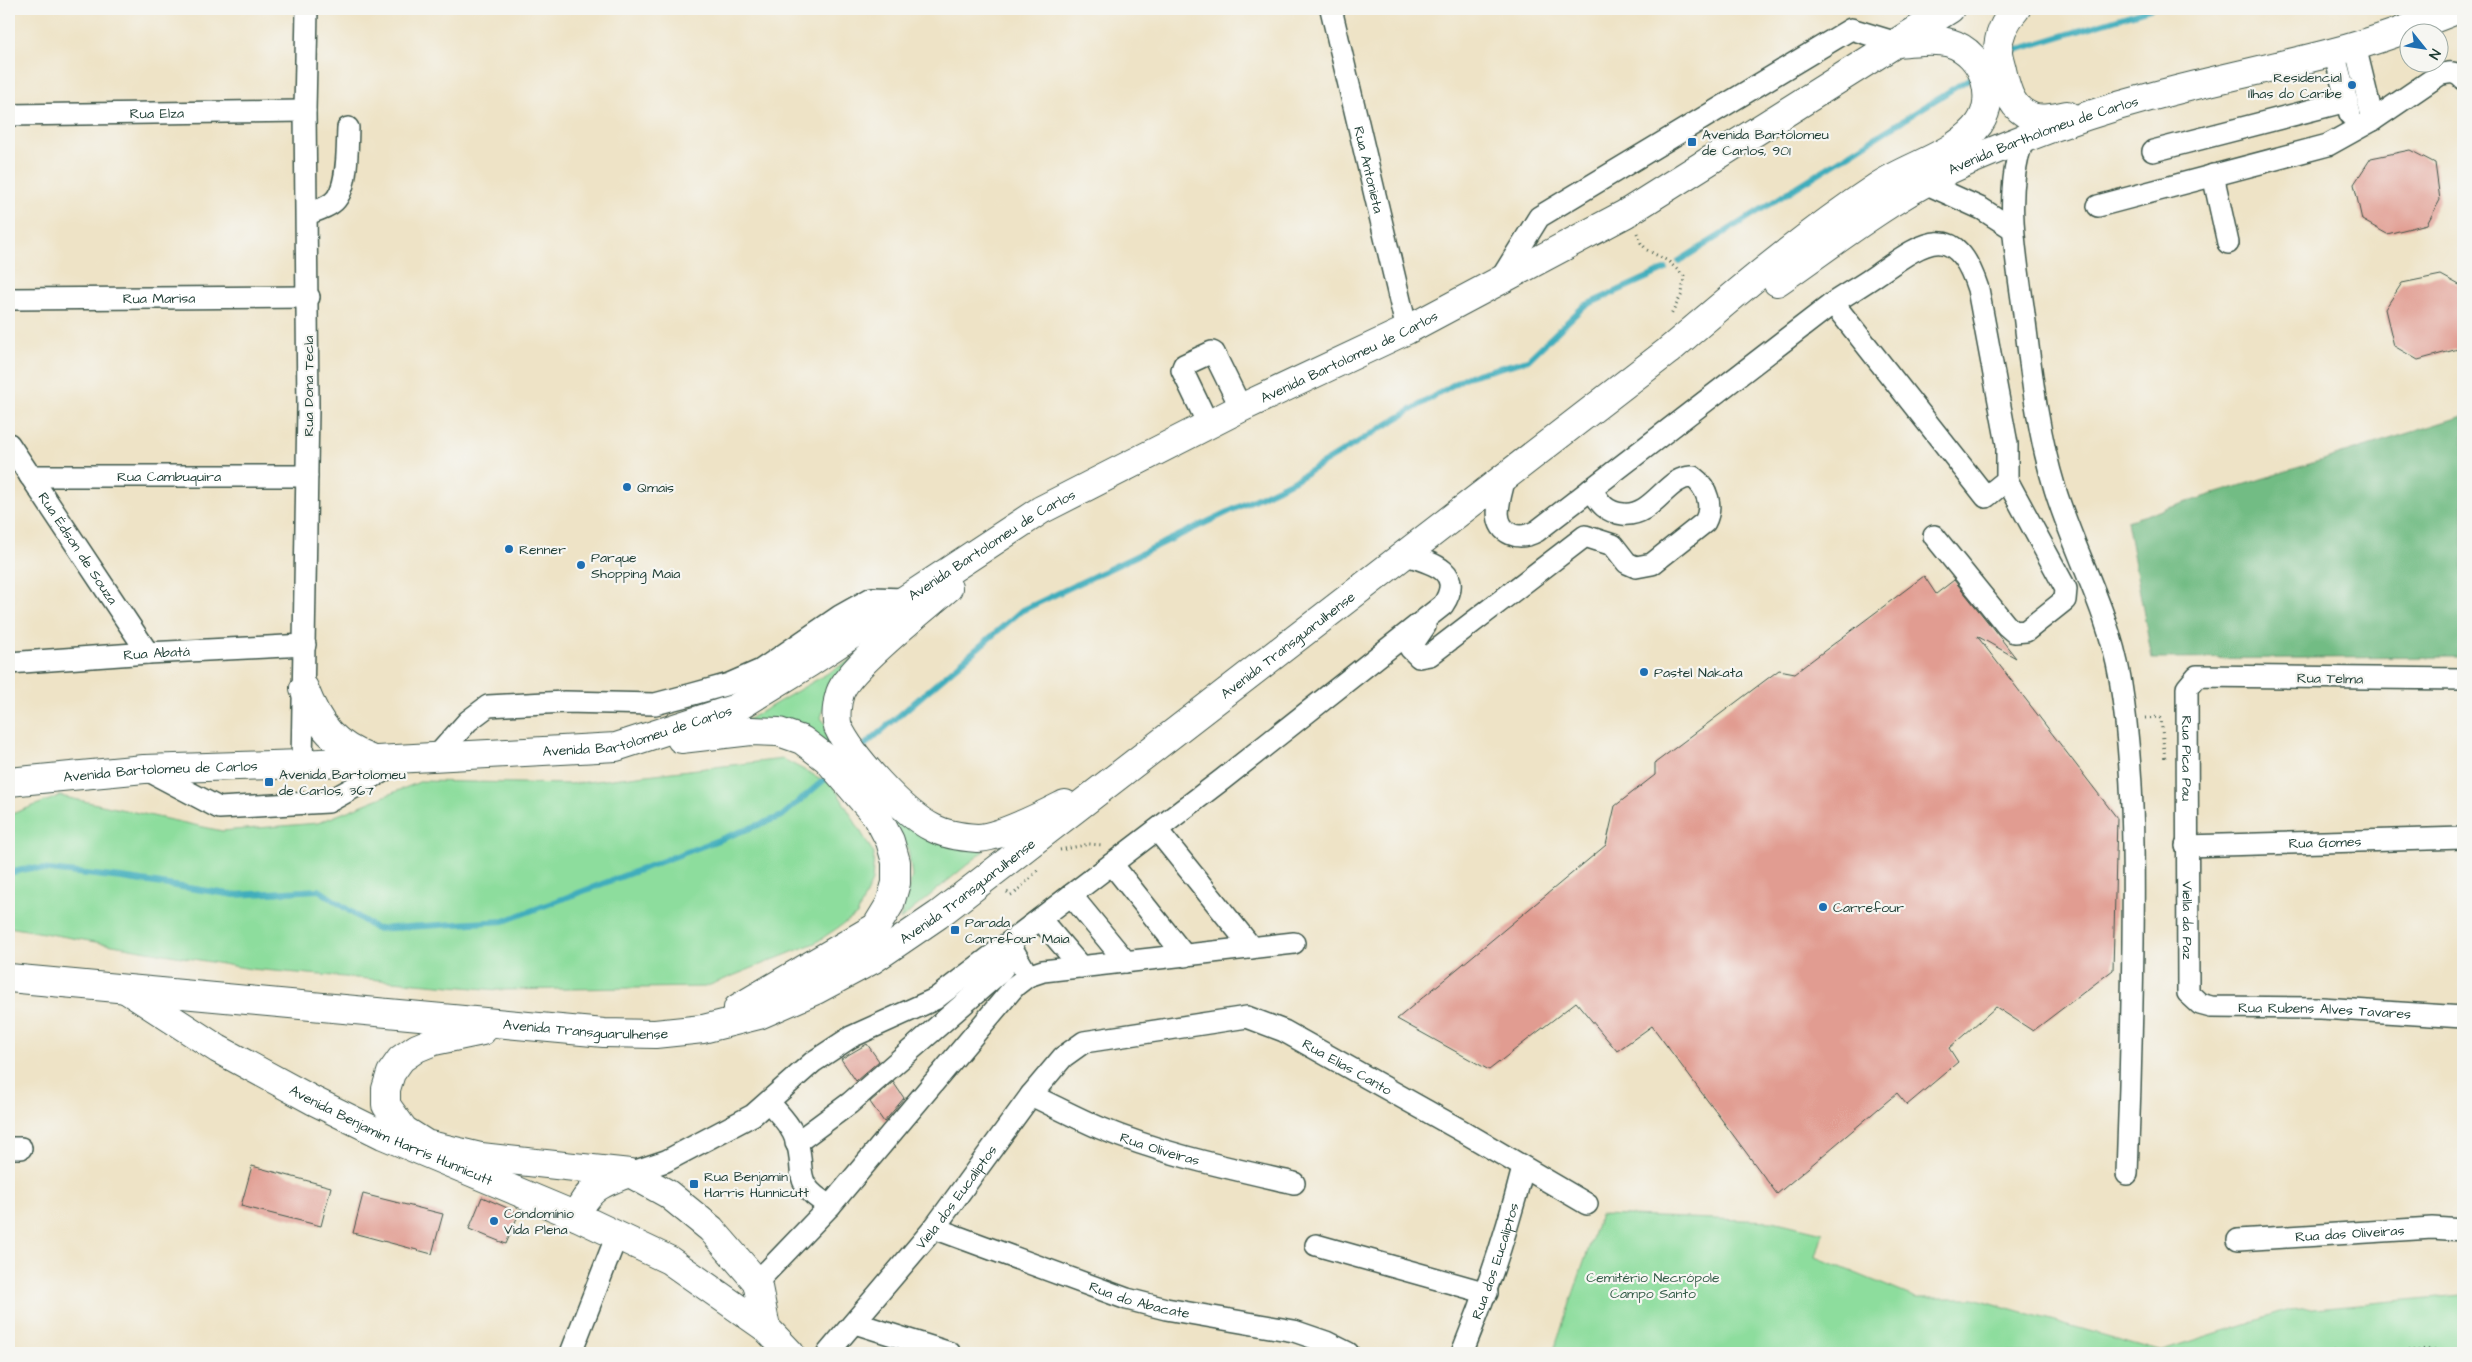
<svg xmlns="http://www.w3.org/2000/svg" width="2472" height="1362" viewBox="0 0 2472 1362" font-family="'Architects Daughter',sans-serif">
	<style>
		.green { fill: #8ddd9d; stroke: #568d68 }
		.forest { fill: #72bc84; stroke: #487c5c }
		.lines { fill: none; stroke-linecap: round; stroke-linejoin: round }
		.stream { stroke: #3fadbc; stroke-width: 6 }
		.building { fill: #e19c91 }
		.minor-casing { stroke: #3e564a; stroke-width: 24 }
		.major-casing { stroke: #3e564a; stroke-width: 30 }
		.path { stroke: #3e564a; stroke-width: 3; stroke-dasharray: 1 4; stroke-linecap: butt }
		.minor { stroke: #fff; stroke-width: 21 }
		.major { stroke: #fff; stroke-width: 28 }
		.poi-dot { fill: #1f6fb2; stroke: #f6f6f2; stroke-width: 2 }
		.labels { text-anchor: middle; stroke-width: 4.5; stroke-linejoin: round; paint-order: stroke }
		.poi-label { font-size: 14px; fill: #1f3d34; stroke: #f6f6f2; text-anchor: start }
		.street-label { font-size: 14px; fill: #1f3d34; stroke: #f6f6f2 }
		.park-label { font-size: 14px; fill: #355d49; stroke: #f6f6f2 }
	</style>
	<rect width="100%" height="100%" fill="#f6f6f2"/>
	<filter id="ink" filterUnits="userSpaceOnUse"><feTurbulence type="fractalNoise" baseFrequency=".02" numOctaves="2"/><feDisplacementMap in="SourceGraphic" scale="10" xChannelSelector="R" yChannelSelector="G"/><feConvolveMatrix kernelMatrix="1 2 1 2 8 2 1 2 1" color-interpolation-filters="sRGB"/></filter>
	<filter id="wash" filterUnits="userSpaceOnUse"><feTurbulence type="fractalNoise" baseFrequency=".0096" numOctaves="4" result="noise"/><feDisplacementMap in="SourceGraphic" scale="20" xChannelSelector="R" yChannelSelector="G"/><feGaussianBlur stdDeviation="1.12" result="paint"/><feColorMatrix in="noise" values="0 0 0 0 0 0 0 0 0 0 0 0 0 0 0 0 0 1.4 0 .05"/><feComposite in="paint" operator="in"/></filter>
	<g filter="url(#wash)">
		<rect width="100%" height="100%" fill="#eee3c6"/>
		<g class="green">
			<polygon points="854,658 831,685 821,718 893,807 920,828 984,851 900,920 912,876 908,848 888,813 812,729 779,722 737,726"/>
			<polygon points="783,759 833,785 874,854 872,881 857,915 815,943 705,987 498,990 251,969 9,927 9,815 60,796 222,831 318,823 422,781 570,784"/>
			<polygon points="1600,1215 1773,1221 1823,1233 1816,1257 1916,1298 1974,1298 2159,1351 2290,1310 2463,1295 2463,1353 1553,1353"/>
		</g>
		<polygon class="forest" points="2463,416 2463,657 2152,659 2127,521"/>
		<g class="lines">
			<g class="stream">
				<polyline points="2006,55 2013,51 2150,9"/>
				<polyline points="1679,261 1975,75"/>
				<polyline points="859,750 1021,611 1295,480 1466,377 1528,360 1584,306 1666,269"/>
				<polyline points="9,873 31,868 122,878 235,895 319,890 376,929 504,921 782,816 832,773"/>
			</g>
		</g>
		<g id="blocks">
			<g class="building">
				<polygon points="2410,150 2435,163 2440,200 2427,224 2387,234 2362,220 2354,184 2371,158"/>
				<polygon points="2441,275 2463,287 2463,341 2458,349 2418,360 2394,346 2385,309 2402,283"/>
				<polygon points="1924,576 1936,594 1954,580 1987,621 2016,658 1977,636 2117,818 2113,970 2033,1031 1996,1007 1949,1048 1958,1062 1907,1105 1897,1093 1777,1194 1652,1026 1617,1051 1576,1002 1489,1070 1397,1019 1606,845 1615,806 1655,775 1655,763 1779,670 1795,673"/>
				<polygon points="867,1044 879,1061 856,1081 841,1059"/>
				<polygon points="893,1082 904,1098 884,1122 870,1102"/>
				<polygon points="252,1166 331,1187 321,1226 241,1206"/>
				<polygon points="363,1194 443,1214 432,1254 353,1233"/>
				<polygon points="482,1197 519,1213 506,1244 469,1229"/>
			</g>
		</g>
	</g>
	<g filter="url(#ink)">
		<use href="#blocks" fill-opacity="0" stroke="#3e564a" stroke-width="1"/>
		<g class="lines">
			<g class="minor-casing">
				<g id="minor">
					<path id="s1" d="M1331 9 1407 330"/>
					<polyline points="2355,46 2373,120"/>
					<polyline points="2334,52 2350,114"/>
					<path id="s2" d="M9 115 305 111"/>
					<path d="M2023 140C2002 197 2018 263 2025 322 2032 379 2038 434 2055 489 2075 554 2108 609 2120 678 2134 765 2134 854 2133 942 2132 1019 2130 1097 2127 1174"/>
					<polyline points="2153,151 2347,101"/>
					<polyline points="2213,175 2228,243"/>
					<polyline points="1925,183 1982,209 2013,229"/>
					<path d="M2098 206 2328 145 2373 120 2439 75C2449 72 2456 71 2463 79"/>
					<path d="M307 214C315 211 326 208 332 203 349 191 347 147 348 128"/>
					<polyline points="1500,280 1539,217 1851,29 1897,43"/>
					<path id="s3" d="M9 299 309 297"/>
					<polyline points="1208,424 1182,370 1184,365 1212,352 1214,353 1241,408"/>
					<path id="s4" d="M9 444 148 653"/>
					<path id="s5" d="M30 476H307"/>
					<path d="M1505 477C1501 496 1489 524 1511 534 1520 538 1528 536 1537 531L1833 303 1986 497 2007 480V444L1978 289C1955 218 1924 242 1878 274 1864 284 1848 293 1833 303"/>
					<polyline points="1934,536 2006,625 2014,632 2026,631 2065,600 2066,589 2007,480"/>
					<path d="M1425 626 1410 648 1419 657 1430 655 1585 536 1613 545 1627 563 1636 567 1652 564 1705 522C1713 507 1708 488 1693 477 1667 475 1654 517 1623 514 1605 512 1600 503 1591 489"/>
					<path id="s6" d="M9 663 148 653 305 645"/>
					<path id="s7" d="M2463 679 2197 676 2187 688 2188 993 2200 1004 2211 1007 2321 1008 2463 1017"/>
					<polyline points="436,757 468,721 488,706 565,702 655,704 693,694 729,684 761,670 840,616 872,598 905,599"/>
					<polyline points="302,764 308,407 305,111 307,9"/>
					<polyline points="145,769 219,808 328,802 403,760"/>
					<polyline points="1157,830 1252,948"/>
					<path id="s8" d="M2186 846 2463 838"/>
					<polyline points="1112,864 1185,956"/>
					<polyline points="1071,895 1126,962"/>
					<polyline points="1040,919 1081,967"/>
					<path id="s9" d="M1031 1095C1054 1106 1077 1118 1100 1128 1162 1154 1229 1168 1294 1183"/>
					<path d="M769 1102C777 1112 787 1121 793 1133 810 1167 786 1181 830 1206"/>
					<polyline points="796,1143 850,1103 999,973 1003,968 1009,943 1028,976"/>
					<polyline points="9,1148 21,1148"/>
					<path d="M630 1173 666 1161 753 1115 813 1062 851 1037 935 999 1223 779 1443 605C1466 570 1429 562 1403 554"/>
					<path id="s10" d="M934 1228 1127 1299 1166 1309 1294 1331 1326 1342 1348 1353"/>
					<path id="s11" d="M2238 1240 2432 1228 2463 1230"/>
					<polyline points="1316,1245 1487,1293"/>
					<polyline points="757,1282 830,1206 1015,986 1028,976 1043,971 1294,943"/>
					<polyline points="855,1323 950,1353"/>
					<polyline points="571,1353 617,1235"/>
					<path id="s12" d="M828 1353 934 1228 1031 1095 1063 1057 1084 1042 1247 1017 1284 1031 1464 1132 1587 1204"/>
					<path id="s13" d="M1462 1353C1487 1292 1507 1232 1523 1168"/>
				</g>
			</g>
			<g class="major-casing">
				<g id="major">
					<path d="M2016 9C2006 20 1998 35 1998 51 1998 57 2001 64 2002 70 2007 90 2010 108 2032 117 2043 121 2056 117 2067 115"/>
					<path id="s14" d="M1777 282C1839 239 1899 191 1969 161 2027 136 2089 113 2150 97 2211 80 2273 68 2334 52 2377 41 2418 25 2459 9"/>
					<path d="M948 588C925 608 848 668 840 693 837 702 835 717 838 727 851 756 904 814 933 828 946 835 963 837 977 838 999 838 1045 814 1065 804"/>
					<path d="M304 688C319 727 334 745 373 760"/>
					<polyline points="681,739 751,731 779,732 802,740 827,759 878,818 890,841 896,862 896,883 890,904 876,927 738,1008"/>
					<path id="s15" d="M9 782 144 769 302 764 616 747 736 708 809 663 1041 510 1241 408 1407 330 1625 214 1950 9"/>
					<path id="s16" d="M9 978 604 1033 655 1034 703 1029 759 1015 816 990 872 960 938 915 1668 351C1736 293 1803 236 1877 187 1908 166 1949 157 1975 129 2000 103 1985 53 1950 43 1934 38 1914 42 1897 43"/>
					<path id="s17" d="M127 990 218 1049 314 1101 383 1135 576 1216 669 1260 766 1328 790 1353"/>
					<polyline points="482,1031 434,1041 417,1048 401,1059 391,1073 386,1089 386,1105 404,1130 426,1144 481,1157 630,1173 668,1194 711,1229 757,1282 766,1328"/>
					<path d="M576 1216C589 1187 600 1184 629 1173"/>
				</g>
			</g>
			<g class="path">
				<polyline points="1637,233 1641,243 1647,250 1668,261 1684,276 1682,294 1670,317"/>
				<polyline points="2145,718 2159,717 2161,719 2165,760"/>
				<polyline points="1060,850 1089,844 1103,845"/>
				<polyline points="1007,892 1011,895 1015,893 1039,869"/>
				<polyline points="2323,1353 2363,1350 2463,1351"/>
			</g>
			<use href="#minor" class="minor"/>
			<use href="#major" class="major"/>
		</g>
	</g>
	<g class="poi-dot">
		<circle cx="2352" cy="85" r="5"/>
		<rect x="1687" y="137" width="10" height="10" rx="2.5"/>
		<circle cx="627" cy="487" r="5"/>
		<circle cx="509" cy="549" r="5"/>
		<circle cx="581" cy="565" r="5"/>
		<circle cx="1644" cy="672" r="5"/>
		<rect x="264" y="777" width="10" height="10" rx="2.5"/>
		<circle cx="1823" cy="907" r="5"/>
		<rect x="950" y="925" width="10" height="10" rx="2.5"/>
		<rect x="689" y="1179" width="10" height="10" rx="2.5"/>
		<circle cx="494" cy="1221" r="5"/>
	</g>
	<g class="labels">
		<g class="poi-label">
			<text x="2342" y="82" text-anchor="end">Residencial<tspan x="2342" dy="16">Ilhas do Caribe</tspan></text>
			<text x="1702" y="139">Avenida Bartolomeu<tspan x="1702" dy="16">de Carlos, 901</tspan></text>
			<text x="637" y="492">Qmais</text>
			<text x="519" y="554">Renner</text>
			<text x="591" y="562">Parque<tspan x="591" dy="16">Shopping Maia</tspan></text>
			<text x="1654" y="677">Pastel Nakata</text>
			<text x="279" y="779">Avenida Bartolomeu<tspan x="279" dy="16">de Carlos, 367</tspan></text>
			<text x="1833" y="912">Carrefour</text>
			<text x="965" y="927">Parada<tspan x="965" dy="16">Carrefour Maia</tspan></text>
			<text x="704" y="1181">Rua Benjamin<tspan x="704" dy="16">Harris Hunnicutt</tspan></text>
			<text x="504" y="1218">Condomínio<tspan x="504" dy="16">Vida Plena</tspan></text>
		</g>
		<g class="street-label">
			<text dy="5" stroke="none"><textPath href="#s2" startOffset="148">Rua Elza</textPath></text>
			<text dy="5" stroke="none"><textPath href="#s14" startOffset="306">Avenida Bartholomeu de Carlos</textPath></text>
			<text dy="5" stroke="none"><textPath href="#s1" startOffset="165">Rua Antonieta</textPath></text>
			<text dy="5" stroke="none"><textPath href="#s3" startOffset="150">Rua Marisa</textPath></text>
			<text dy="5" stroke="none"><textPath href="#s15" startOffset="1442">Avenida Bartolomeu de Carlos</textPath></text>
			<text transform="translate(308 386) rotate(-90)" y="5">Rua Dona Tecla</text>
			<text dy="5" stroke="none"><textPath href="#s5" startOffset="139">Rua Cambuquira</textPath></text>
			<text dy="5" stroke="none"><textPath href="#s15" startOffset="1038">Avenida Bartolomeu de Carlos</textPath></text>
			<text dy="5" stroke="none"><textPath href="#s4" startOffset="125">Rua Édson de Souza</textPath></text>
			<text dy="5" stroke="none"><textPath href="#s16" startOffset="1402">Avenida Transguarulhense</textPath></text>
			<text dy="5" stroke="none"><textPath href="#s6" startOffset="148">Rua Abatá</textPath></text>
			<text transform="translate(2330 678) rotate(1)" y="5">Rua Telma</text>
			<text dy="5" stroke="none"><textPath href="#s15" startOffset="632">Avenida Bartolomeu de Carlos</textPath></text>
			<text dy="5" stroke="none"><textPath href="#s7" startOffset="352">Rua Pica Pau</textPath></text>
			<text dy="5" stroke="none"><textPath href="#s15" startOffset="152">Avenida Bartolomeu de Carlos</textPath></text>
			<text dy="5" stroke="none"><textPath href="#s8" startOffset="139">Rua Gomes</textPath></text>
			<text dy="5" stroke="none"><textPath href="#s16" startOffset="998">Avenida Transguarulhense</textPath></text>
			<text dy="5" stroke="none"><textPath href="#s7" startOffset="514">Viella da Paz</textPath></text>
			<text dy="5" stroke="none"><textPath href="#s7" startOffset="728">Rua Rubens Alves Tavares</textPath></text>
			<text dy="5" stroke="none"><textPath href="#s16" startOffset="579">Avenida Transguarulhense</textPath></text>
			<text dy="5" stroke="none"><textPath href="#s12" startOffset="681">Rua Elias Canto</textPath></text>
			<text dy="5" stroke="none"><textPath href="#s17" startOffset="302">Avenida Benjamim Harris Hunnicutt</textPath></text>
			<text dy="5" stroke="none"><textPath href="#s9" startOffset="140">Rua Oliveiras</textPath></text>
			<text dy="5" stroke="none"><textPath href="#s12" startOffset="202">Viela dos Eucaliptos</textPath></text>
			<text dy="5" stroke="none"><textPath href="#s11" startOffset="112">Rua das Oliveiras</textPath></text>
			<text dy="5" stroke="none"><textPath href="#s13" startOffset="98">Rua dos Eucaliptos</textPath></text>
			<text dy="5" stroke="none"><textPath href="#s10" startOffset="218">Rua do Abacate</textPath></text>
		</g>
		<g class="park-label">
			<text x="1653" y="1282">Cemitério Necrópole<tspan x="1653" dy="16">Campo Santo</tspan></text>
		</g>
	</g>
	<rect width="2472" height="1362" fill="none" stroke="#f6f6f2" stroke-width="30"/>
	<g transform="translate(2424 48) rotate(120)"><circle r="24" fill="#f6f6f2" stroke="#a0aca6"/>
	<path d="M0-4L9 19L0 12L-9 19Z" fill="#1f6fb2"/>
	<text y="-8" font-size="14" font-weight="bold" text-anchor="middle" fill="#1f3d34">N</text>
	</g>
</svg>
